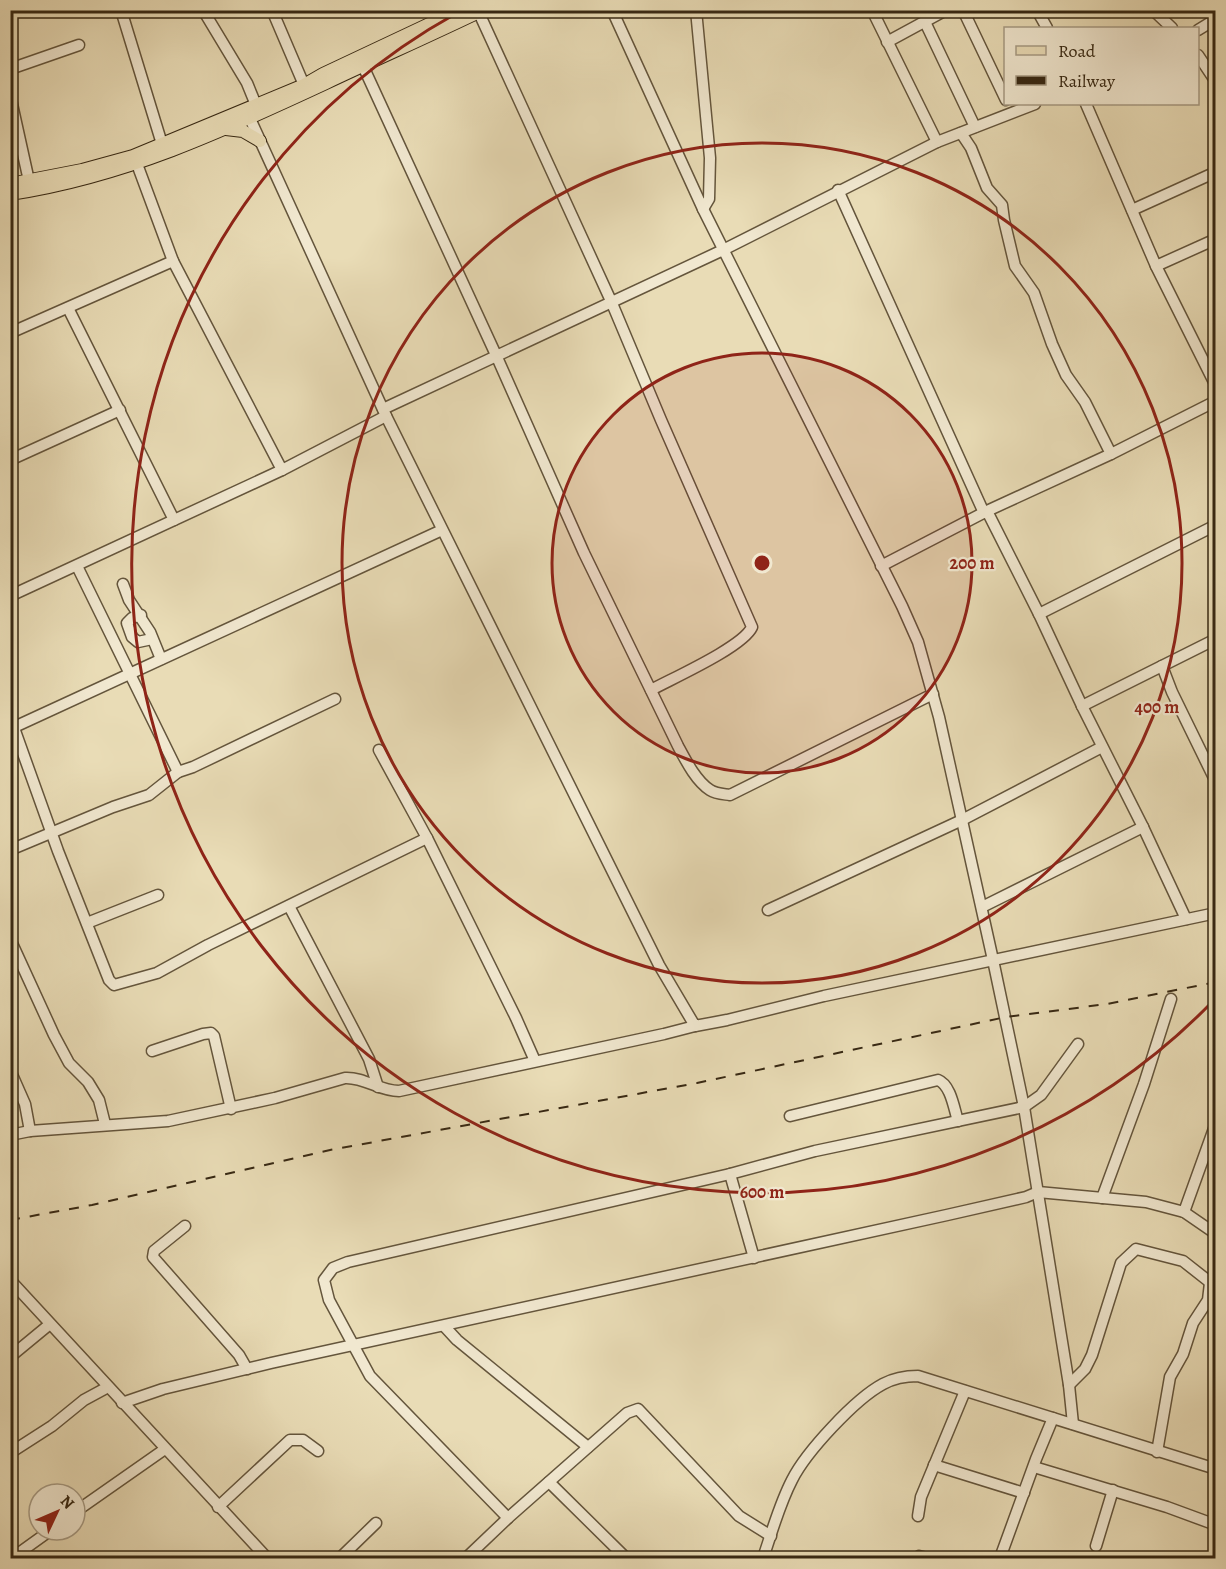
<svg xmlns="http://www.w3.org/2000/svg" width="1226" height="1569" viewBox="0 0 1226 1569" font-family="Alegreya,serif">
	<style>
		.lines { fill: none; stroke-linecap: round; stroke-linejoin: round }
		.minor-casing { stroke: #64553c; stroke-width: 13 }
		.major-casing { stroke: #372813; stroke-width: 14 }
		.minor { stroke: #f1e8d0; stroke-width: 10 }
		.major { stroke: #e9dcb6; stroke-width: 12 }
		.rail { stroke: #372813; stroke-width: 2; stroke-dasharray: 10 10; stroke-linecap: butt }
		.ring { fill: none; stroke: #8f2418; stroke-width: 3 }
		.centre { fill: #8f2418; stroke: #f1e8d0; stroke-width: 3 }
		.ring-label { font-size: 18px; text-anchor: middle; font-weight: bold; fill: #8f2418; stroke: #f1e8d0; stroke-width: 4.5; stroke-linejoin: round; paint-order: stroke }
	</style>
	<rect width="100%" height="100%" fill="#e9dcb6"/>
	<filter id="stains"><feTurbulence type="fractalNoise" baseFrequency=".00333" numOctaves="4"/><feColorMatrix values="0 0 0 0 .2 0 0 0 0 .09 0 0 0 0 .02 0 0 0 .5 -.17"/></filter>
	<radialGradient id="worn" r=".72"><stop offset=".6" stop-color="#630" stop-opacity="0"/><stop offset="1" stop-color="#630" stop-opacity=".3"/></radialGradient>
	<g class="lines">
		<g class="minor-casing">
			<g id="minor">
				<polyline points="121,10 162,144"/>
				<polyline points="203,10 247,83 256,105"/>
				<polyline points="272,10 304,85"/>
				<polyline points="612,10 703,209 902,606 918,642 939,717 993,960 1024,1107 1069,1385 1073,1424"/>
				<polyline points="696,10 710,158 709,199 703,209"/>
				<polyline points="872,10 937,142"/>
				<polyline points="963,10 1006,100"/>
				<polyline points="1037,10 1047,28"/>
				<polyline points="1153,10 1172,28"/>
				<path d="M479 13 611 301 661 420 752 627C743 647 673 678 651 690"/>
				<polyline points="925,22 975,127"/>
				<polyline points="1198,30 1216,19"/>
				<polyline points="887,42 946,10"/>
				<polyline points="1198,55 1216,82"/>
				<path d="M363 66 496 355 584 553 678 746C686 761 696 781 710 790 716 794 724 794 730 795L933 694"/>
				<polyline points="10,69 79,45"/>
				<polyline points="10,95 29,181"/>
				<polyline points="1086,104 1156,266 1216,386"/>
				<polyline points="247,112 386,416 659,965 695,1026 727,1020 824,996 1216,913"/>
				<polyline points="961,133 971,148 987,188 1002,205 1004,220 1015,266 1034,293 1052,344 1066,375 1085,402 1111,454"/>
				<polyline points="137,164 173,261 282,470"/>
				<polyline points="838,190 984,513"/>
				<polyline points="1132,210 1216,172"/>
				<polyline points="1156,266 1216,239"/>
				<polyline points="68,308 174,520"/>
				<polyline points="10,333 173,261"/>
				<polyline points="383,409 723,250 937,142 1035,104"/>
				<polyline points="10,460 120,410"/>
				<polyline points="987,511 1039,614 1082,706 1143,827 1186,919"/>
				<polyline points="77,566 178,772 193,767 335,699"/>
				<polyline points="881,566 987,511 1111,454 1216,401"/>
				<polyline points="123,584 129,600 150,632 161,659"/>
				<polyline points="10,596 282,470 386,416"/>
				<polyline points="1039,614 1216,525"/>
				<polyline points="141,615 132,618 127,623 132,637 138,642 152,639"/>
				<polyline points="1162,666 1172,692 1216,782"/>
				<polyline points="1082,706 1216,639"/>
				<polyline points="14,728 58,851 109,980 114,985 157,973 208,945 427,838"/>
				<polyline points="10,729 442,530"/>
				<polyline points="379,750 427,838 516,1018 535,1061"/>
				<polyline points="10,850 113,807 149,795 178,772"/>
				<polyline points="289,906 369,1059 378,1087"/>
				<polyline points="982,907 1143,827"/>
				<polyline points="768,910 962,820 1102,747"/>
				<polyline points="87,923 158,895"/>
				<polyline points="10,939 54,1035 69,1063 88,1082 99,1100 105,1124"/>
				<polyline points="152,1051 203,1034 211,1033 214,1036 231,1109"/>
				<polyline points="10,1070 25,1104 30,1131"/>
				<path d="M790 1116 938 1080C951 1085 954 1109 958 1121"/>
				<path d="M10 1135 30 1131 168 1121 275 1098 345 1078C365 1077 379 1091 399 1091L664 1034 695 1026"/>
				<polyline points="730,1174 754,1258"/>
				<polyline points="1102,1198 1144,1084 1171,999"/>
				<polyline points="1184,1212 1216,1123"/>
				<polyline points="185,1226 154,1251 153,1257 239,1355 247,1369"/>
				<polyline points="10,1280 267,1558"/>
				<polyline points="445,1327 457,1340 588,1447"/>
				<polyline points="10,1357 50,1324"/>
				<polyline points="1069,1385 1085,1369 1092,1355 1121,1263 1136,1249 1183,1261 1216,1287"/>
				<polyline points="122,1403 163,1389 271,1363 947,1215 1026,1197 1038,1192 1146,1202 1184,1212 1216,1234"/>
				<polyline points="1157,1452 1170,1377 1183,1354 1193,1323 1208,1300 1210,1283"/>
				<polyline points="10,1453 52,1426 84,1400 108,1387"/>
				<polyline points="934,1465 1024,1493"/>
				<polyline points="1034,1467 1167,1507 1216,1525"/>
				<polyline points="549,1482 626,1558"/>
				<polyline points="218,1507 290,1440 303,1440 318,1451"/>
				<polyline points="75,1512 165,1449"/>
				<polyline points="918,1516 921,1497 965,1391"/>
				<polyline points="508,1518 370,1376 329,1300 324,1280 333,1268 348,1262 730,1174 815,1151 1024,1107 1041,1095 1078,1044"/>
				<polyline points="1096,1546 1113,1490"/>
				<polyline points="919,1556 927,1558"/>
				<polyline points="12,1558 51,1530"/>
				<polyline points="340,1558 376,1523"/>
				<polyline points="466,1558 508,1518 627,1413 638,1409 739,1516 771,1536"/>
				<path d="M763 1558C772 1532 779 1505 792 1480 806 1452 855 1399 883 1384 894 1378 905 1376 918 1376L1216 1469"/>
				<polyline points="1000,1558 1036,1459 1053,1418"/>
			</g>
		</g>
		<g class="major-casing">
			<g id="major">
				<polyline points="226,129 243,131 260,141"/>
				<polyline points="10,184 82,170 133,156 304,85 323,74 459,10"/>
				<path d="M10 194C124 177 223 131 326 83 379 58 431 35 483 10"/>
			</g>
		</g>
		<use href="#minor" class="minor"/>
		<use href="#major" class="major"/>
		<polyline class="rail" points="10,1220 92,1205 330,1150 697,1083 1006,1017 1107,1004 1216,982"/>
	</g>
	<circle cx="762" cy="563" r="210" fill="#8f2418" fill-opacity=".12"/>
	<g class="ring">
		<circle cx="762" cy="563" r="210"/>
		<circle cx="762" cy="563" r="420"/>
		<path d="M1214 1000A629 629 0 1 1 457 13"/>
	</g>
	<circle cx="762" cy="563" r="9" class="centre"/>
	<g class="ring-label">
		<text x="972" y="569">200 m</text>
		<text x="1157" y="713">400 m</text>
		<text x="762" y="1198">600 m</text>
	</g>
	<rect width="1226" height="1569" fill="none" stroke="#e9dcb6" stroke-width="36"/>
	<rect x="12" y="12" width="1202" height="1545" fill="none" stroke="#372813" stroke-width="3"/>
	<rect x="18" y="18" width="1190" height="1533" fill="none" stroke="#372813" stroke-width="1.5"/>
	<rect x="1004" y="27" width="195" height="78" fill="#f1e8d0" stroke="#a79b84" stroke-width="1.5"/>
	<rect x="1016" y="46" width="30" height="9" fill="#e9dcb6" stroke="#a79b84" stroke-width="1.5"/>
	<text x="1058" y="57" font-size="18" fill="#372813">Road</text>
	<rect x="1016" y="76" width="30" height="9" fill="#372813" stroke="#a79b84" stroke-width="1.5"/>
	<text x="1058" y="87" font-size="18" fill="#372813">Railway</text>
	<g transform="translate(57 1512) rotate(46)"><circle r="28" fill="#f1e8d0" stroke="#a79b84" stroke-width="1.5"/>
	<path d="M0-4.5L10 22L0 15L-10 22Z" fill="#8f2418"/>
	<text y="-9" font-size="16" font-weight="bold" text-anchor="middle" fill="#372813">N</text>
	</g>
	<rect width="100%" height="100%" filter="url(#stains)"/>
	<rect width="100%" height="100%" fill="url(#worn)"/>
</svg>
